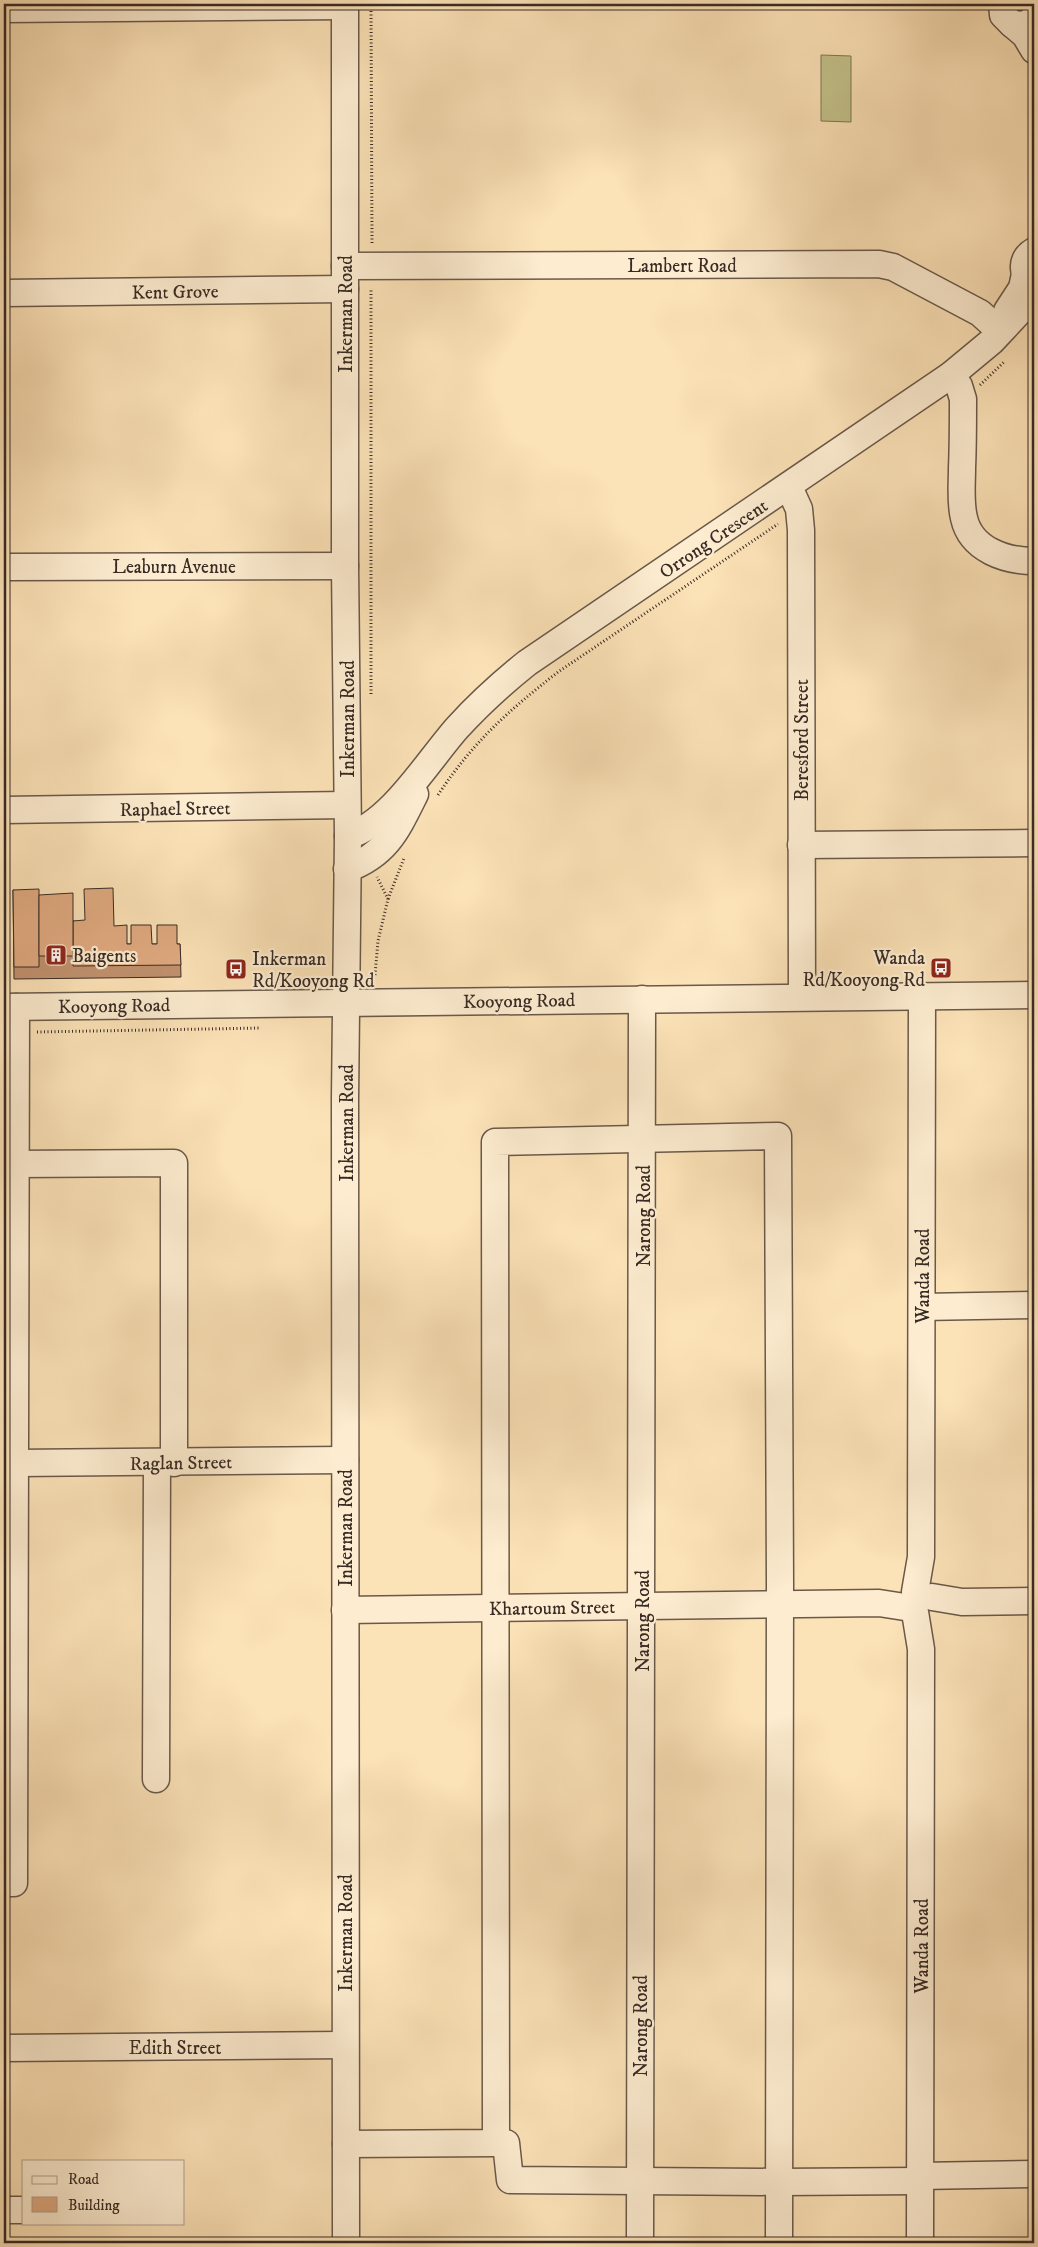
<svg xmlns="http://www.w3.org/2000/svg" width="1038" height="2247" viewBox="0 0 1038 2247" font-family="'IM FELL DW Pica',serif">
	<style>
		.green { fill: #c4c28b; stroke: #7e7658 }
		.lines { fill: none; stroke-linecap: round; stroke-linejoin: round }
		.minor-casing { stroke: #69594a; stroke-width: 29 }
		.path { stroke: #382b25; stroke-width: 3; stroke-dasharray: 1 2.5; stroke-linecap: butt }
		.minor { stroke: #fdecd0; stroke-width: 26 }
		.wall { fill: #c1916e; stroke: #382b25 }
		.building { fill: #e0a980; stroke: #382b25 }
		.labels { text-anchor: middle; stroke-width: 4.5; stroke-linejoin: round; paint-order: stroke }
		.street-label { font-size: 19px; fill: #382b25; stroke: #fdecd0 }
		.poi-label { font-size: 19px; fill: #382b25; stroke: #fdecd0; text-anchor: start }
	</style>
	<rect width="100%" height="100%" fill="#fce2b7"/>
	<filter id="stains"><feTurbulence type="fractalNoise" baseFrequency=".004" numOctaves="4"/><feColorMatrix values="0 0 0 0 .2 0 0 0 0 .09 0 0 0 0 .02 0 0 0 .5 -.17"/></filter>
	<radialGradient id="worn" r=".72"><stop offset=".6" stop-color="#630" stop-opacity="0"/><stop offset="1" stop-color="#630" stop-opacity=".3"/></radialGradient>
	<polygon class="green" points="821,55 851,56 851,122 821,121"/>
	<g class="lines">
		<g class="minor-casing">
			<g id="minor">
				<polyline points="345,4 345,566 348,836 345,1099 346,2243"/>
				<polyline points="1002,4 1003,15 1012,24 1026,25 1034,18"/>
				<polyline points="4,9 345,6"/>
				<polyline points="1012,24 1025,35 1034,50"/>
				<path d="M1034 251C1020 259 1021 275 1034 283"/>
				<polyline points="345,266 879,264 893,267 980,313 1000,331"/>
				<polyline points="4,293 345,289"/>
				<polyline points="1007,311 1022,288 1025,274"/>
				<path d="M951 375 959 386 963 399C963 422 963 445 962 468 962 485 960 502 964 518 971 550 1006 561 1034 561"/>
				<polyline points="789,487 799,509 801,530 802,997"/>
				<polyline points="4,567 345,566"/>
				<polyline points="4,810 347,805"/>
				<path d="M348 836C391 823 427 762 457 728 479 704 502 683 527 663L951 375 992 341 1034 296"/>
				<polyline points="801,845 1034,843"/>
				<path d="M347 869C387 854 397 830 415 794"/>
				<polyline points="4,1007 1034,995"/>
				<polyline points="14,1164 174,1163 174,1463"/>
				<polyline points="922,1307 1034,1305"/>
				<polyline points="16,1463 345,1460"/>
				<polyline points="915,1592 921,1557 922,996"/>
				<polyline points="932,1597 962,1602 1034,1601"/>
				<polyline points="345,1610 879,1603 911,1608"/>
				<polyline points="915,1612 921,1649 920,2243"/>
				<polyline points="156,1779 157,1463"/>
				<polyline points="4,1883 14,1883 16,1007"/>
				<polyline points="4,2048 345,2045"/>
				<polyline points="496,2143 506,2143 510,2180 779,2182 920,2181"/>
				<polyline points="346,2144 496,2143 495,1142 778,1136 780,1585 779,2243"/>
				<polyline points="920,2176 1034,2174"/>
				<polyline points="4,2210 24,2210"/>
				<polyline points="640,2243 642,999"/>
			</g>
		</g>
		<g class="path">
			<polyline points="371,4 372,244"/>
			<polyline points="980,385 1004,362"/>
			<polyline points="371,694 371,288"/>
			<path d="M438 795C473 742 508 711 558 672L778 524"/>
			<polyline points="388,899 404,858"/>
			<polyline points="375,975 378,941 388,899 377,877"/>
			<polyline points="37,1032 261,1028"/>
		</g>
		<use href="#minor" class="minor"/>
	</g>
	<polygon class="wall" points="13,890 39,895 73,921 114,926 127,944 180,944 181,977 14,979"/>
	<g class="building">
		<polygon points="113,888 114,926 127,925 127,944 131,944 131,925 151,925 152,944 157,944 157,925 177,925 177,944 180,944 181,965 73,966 73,921 85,920 84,889"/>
		<polygon points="39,889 39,967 14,967 13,890"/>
		<polygon points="73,893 73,956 39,956 39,895"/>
	</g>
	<defs>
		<g id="building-square" transform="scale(1.125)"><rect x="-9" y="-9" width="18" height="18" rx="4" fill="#8f2418" stroke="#fdecd0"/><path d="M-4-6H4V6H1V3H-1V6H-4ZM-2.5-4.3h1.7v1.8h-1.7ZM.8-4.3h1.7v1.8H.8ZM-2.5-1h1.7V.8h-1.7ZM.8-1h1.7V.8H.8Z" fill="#fff"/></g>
		<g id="bus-square" transform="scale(1.125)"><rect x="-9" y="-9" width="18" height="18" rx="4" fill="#8f2418" stroke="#fdecd0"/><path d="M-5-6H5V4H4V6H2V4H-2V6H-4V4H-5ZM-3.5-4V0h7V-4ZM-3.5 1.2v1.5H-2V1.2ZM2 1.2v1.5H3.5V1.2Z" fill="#fff"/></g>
	</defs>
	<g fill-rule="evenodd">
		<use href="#building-square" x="56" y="955"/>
		<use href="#bus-square" x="941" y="968"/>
		<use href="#bus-square" x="236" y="969"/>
	</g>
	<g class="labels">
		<g class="street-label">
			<text x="682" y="272">Lambert Road</text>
			<text transform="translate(175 291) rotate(-1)" y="7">Kent Grove</text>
			<text transform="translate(345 314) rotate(-90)" y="7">Inkerman Road</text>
			<text transform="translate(713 538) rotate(-34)" y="7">Orrong Crescent</text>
			<text x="174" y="573">Leaburn Avenue</text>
			<text transform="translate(347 719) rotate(-90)" y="7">Inkerman Road</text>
			<text transform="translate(801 740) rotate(-90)" y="7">Beresford Street</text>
			<text transform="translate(175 808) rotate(-1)" y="7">Raphael Street</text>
			<text transform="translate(519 1000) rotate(-1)" y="7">Kooyong Road</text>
			<text transform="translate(114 1005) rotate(-1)" y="7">Kooyong Road</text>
			<text transform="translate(346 1123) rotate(-90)" y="7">Inkerman Road</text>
			<text transform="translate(643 1216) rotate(-90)" y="7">Narong Road</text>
			<text transform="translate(922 1276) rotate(-90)" y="7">Wanda Road</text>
			<text transform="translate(181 1462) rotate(-1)" y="7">Raglan Street</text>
			<text transform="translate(345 1528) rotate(-90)" y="7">Inkerman Road</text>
			<text transform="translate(552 1607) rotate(-1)" y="7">Khartoum Street</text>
			<text transform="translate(642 1621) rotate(-90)" y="7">Narong Road</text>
			<text transform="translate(345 1933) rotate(-90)" y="7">Inkerman Road</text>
			<text transform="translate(921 1946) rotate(-90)" y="7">Wanda Road</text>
			<text transform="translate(640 2026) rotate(-90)" y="7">Narong Road</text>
			<text x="175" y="2054">Edith Street</text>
		</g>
		<g class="poi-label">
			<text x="72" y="962">Baigents</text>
			<text x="925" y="964" text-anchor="end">Wanda<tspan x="925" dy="22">Rd/Kooyong Rd</tspan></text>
			<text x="252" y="965">Inkerman<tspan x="252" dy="22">Rd/Kooyong Rd</tspan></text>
		</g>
	</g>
	<rect width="1038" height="2247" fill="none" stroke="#fce2b7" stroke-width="20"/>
	<rect x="5" y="5" width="1028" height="2237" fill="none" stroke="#382b25" stroke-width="2.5"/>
	<rect x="10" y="10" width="1018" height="2227" fill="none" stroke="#382b25"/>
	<rect x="22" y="2160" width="162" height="65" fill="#fdecd0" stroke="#ae9f8c"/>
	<rect x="32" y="2176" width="25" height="8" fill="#fdecd0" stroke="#ae9f8c"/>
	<text x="68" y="2184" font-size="15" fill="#382b25">Road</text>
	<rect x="32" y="2197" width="25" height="15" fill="#e0a980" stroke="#ae9f8c"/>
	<text x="68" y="2210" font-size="15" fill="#382b25">Building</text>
	<rect width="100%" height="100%" filter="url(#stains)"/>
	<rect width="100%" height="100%" fill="url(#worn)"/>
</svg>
